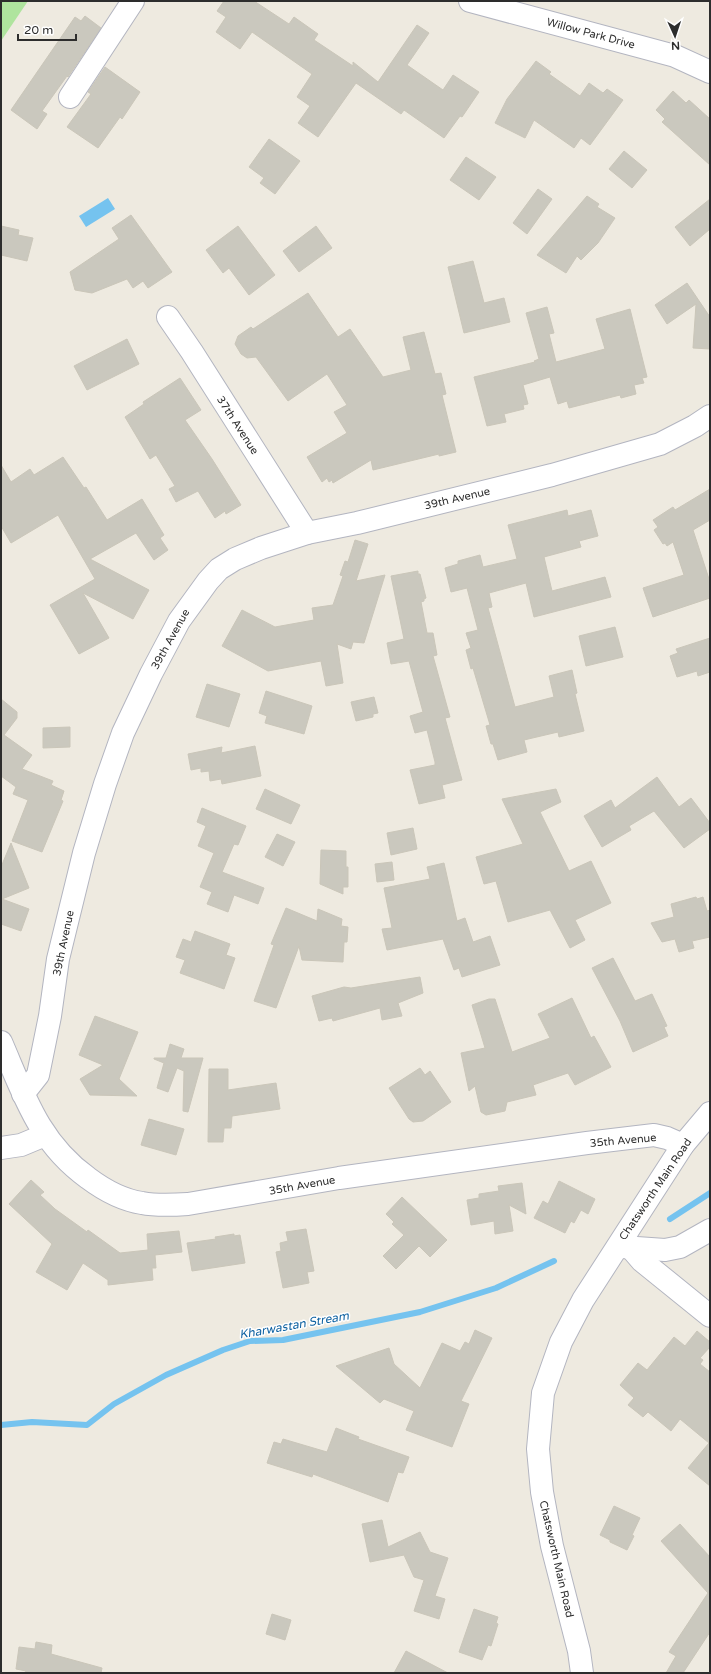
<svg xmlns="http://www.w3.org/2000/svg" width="711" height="1674" viewBox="0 0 711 1674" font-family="'Varela Round',sans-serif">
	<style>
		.green { fill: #afe49e }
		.water { fill: #75c3ef }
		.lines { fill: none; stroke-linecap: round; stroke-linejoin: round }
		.stream { stroke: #75c3ef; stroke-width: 6 }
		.building { fill: #cac8be; stroke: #cac6b9 }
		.minor-casing { stroke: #b3b5c0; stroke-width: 24 }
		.minor { stroke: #fff; stroke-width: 22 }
		.labels { text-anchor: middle; stroke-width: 3; stroke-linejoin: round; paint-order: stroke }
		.street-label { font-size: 11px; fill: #2d2d2d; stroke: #fff }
		.water-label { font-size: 12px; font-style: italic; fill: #0e61a1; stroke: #fff }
	</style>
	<rect width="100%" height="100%" fill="#eeeae0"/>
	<polygon class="green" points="1,1 28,1 1,41"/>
	<polygon class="water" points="108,198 115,209 86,227 79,216"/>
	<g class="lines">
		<g class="stream">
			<polyline points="670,1219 710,1193"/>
			<polyline points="1,1425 32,1422 87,1425 114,1404 166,1375 223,1350 250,1341 283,1340 420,1312 496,1288 554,1261"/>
		</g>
	</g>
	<g class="building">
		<polygon points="224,1 254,1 289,24 294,17 318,34 314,40 353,66 353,62 378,82 417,25 429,33 407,65 443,90 453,75 479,92 462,117 460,116 444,138 404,110 401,114 356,83 318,137 298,123 310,106 297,97 312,74 252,32 240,49 216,32 226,17 217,11"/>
		<polygon points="85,16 101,28 68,77 67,76 42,111 47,114 37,129 11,110 75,17 81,21"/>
		<polygon points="536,61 551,72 549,74 580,96 589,83 603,93 607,89 623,100 590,145 581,138 574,148 534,120 525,138 495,123 507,99"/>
		<polygon points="105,67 140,92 122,119 120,117 98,148 67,127 91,94 88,92"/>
		<polygon points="673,91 686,103 689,100 710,119 710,165 662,122 665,119 656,110"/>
		<polygon points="269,139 300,161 275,194 260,183 264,178 249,167"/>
		<polygon points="624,151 647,170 632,188 609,169"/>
		<polygon points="466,157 496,177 479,200 450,180"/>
		<polygon points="538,189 552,199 527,234 513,223"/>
		<polygon points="587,196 599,204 597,207 615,218 598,243 581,260 577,256 566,273 537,255"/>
		<polygon points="710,199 710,229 690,246 675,227"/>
		<polygon points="131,215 172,272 148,288 143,281 133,288 127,279 92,293 75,290 70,272 119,239 112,228"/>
		<polygon points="1,226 19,230 18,235 33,238 27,261 1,255"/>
		<polygon points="238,226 275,275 249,295 229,268 223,273 206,250"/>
		<polygon points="316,226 332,248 299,272 283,251"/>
		<polygon points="473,261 484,303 504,298 510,322 464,333 448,267"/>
		<polygon points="687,283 710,317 710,349 693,348 696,304 667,324 655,305"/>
		<polygon points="308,293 338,337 350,329 383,377 411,370 403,337 424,332 435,374 441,373 446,394 442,395 456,452 439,456 439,454 373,470 371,460 333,483 332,480 329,482 327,478 322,482 307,457 347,433 334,412 347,405 327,374 288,401 256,357 247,358 241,354 235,344 238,336 251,327 253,329"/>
		<polygon points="547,307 554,333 549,334 556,362 605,349 596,319 630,309 647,377 642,378 644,383 634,385 636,394 621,398 620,395 569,408 567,401 558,404 550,377 523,385 528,404 523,405 524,409 504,414 506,422 487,426 474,377 535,362 534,361 539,359 526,313"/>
		<polygon points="127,339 139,364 87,390 74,366"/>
		<polygon points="180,378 201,410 185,420 212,459 241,505 226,514 225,511 215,518 198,491 176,502 169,489 175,486 156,455 150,459 125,417 144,404 143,402"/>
		<polygon points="63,457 84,488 86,487 107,520 142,499 164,535 160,538 168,550 154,560 136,533 90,559 149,590 133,619 83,593 109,638 79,654 50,605 95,579 58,515 11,543 1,526 1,465 11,482 30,469 34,475"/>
		<polygon points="710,489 710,520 693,530 710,582 710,598 653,617 643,588 684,575 673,542 667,546 665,543 663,544 654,530 658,527 653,520 673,507 675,510"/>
		<polygon points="567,510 568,516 591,510 598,536 579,541 581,547 544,557 552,591 605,577 611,597 534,617 526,583 489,593 492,607 488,608 515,707 554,697 549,676 572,670 577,693 575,694 584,731 559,737 558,732 524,740 527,752 498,760 493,744 491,744 486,726 490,725 473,668 471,669 466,650 471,648 466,633 478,630 467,588 451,592 445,568 458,564 458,561 480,555 483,567 517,559 508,525"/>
		<polygon points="355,540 368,544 356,581 385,575 364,643 353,642 351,649 337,644 343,683 326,686 321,661 268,671 222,646 242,610 275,627 314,620 312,608 333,605 343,576 340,575 345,561 348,562"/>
		<polygon points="418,571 418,574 420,574 426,598 424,599 424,601 421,602 427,633 433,633 437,655 433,656 450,717 445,718 462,780 442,785 445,798 419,804 410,770 435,765 435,762 427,730 415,733 410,716 423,712 409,661 391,664 387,643 404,639 391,576"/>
		<polygon points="615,627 623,657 586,666 579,636"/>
		<polygon points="710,638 710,672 698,676 697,671 677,677 670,656 678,653 676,649"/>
		<polygon points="207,684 240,694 229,727 196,717"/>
		<polygon points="266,691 312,706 304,734 265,723 267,716 259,713"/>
		<polygon points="374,697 378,713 373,714 373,717 356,721 351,702"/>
		<polygon points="1,699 17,712 17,718 4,735 32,755 22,769 53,781 51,785 64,791 61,800 63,801 42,852 12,841 28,800 13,794 16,787 1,776"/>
		<polygon points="70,727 70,747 43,748 43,728"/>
		<polygon points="255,746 261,776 222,784 221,779 210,781 209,771 201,772 201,768 191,770 188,754 222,747 221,753"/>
		<polygon points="657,777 679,807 691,798 710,823 710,829 684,848 654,811 629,826 631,830 602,847 584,816 611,800 615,808"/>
		<polygon points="265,789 300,805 291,824 256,809"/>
		<polygon points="556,789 561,802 540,812 569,871 591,861 611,903 575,920 585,940 570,948 550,910 508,922 496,881 484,884 476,857 523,844 502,799"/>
		<polygon points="202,808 246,826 238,845 234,844 222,872 264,888 258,904 234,895 228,912 207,904 212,892 200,887 214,853 198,846 206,826 197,822"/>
		<polygon points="413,828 417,849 391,855 387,833"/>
		<polygon points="277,834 295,842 283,866 265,857"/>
		<polygon points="11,843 29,888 2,899 29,909 21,931 1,924 1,867"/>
		<polygon points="321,850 346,851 346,867 348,867 348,887 343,887 343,894 320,884"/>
		<polygon points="392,862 394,880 377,882 375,864"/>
		<polygon points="444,863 457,921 465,918 473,942 490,936 500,965 462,977 459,968 454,970 443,939 387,950 382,929 392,928 384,888 430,879 427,867"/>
		<polygon points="696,897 697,899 703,897 707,911 710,910 710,937 692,941 694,948 679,952 675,939 662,942 651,923 674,917 671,904"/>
		<polygon points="286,908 317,921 318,909 342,919 341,926 348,927 347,942 344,942 343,962 302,960 299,946 276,1008 254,1001 274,945 271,944"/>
		<polygon points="195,931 230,944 226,955 235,958 224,989 180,973 185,960 176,957 183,939 191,942"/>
		<polygon points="613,958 635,1001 652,994 667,1026 664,1027 668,1036 633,1052 620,1021 592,968"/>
		<polygon points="420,977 423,993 398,1003 402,1016 382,1020 380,1008 333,1021 332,1018 319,1021 312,996 344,987 351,988"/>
		<polygon points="572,998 591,1038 594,1036 611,1067 575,1085 568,1073 533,1085 536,1095 507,1102 505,1111 486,1115 481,1112 475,1086 469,1091 461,1053 485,1048 472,1005 489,999 495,999 512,1052 550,1038 538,1014"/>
		<polygon points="95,1016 138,1032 119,1079 137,1096 90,1095 80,1079 103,1065 79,1055"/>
		<polygon points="170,1044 184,1049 181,1058 203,1058 188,1112 183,1111 184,1071 177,1068 168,1092 157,1088 164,1063 154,1059 154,1058 166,1058"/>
		<polygon points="420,1068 425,1075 430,1071 451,1102 423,1121 413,1122 409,1119 389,1088"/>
		<polygon points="209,1069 228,1069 228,1090 276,1083 280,1109 232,1116 231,1128 224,1128 223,1142 208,1142"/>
		<polygon points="149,1119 184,1129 176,1155 141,1145"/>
		<polygon points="31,1180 44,1192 40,1195 55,1209 87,1232 88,1230 120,1253 148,1250 147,1234 179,1231 182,1252 155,1255 156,1268 152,1268 153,1280 108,1285 108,1280 83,1263 67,1290 36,1272 52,1244 9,1204"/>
		<polygon points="559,1181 595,1199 588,1214 581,1210 574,1223 571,1221 565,1233 534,1218 543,1201 548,1204"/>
		<polygon points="522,1183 526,1214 509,1205 513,1231 495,1234 494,1221 471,1225 467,1200 479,1198 479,1194 499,1191 498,1186"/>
		<polygon points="402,1197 447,1240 430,1257 419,1246 396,1269 383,1256 404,1235 392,1224 394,1222 386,1214"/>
		<polygon points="306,1229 314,1271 307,1272 309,1283 283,1288 276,1252 281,1251 280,1243 288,1241 286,1232"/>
		<polygon points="234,1234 234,1236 240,1235 245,1263 192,1271 187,1243 216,1239 215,1237"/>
		<polygon points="475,1330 492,1338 461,1401 469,1404 452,1447 406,1430 414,1411 384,1399 380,1403 336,1366 389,1348 394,1364 420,1388 442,1343 460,1351 465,1342 469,1344"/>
		<polygon points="697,1331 710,1342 710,1347 700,1358 703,1360 700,1364 710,1372 710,1486 688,1468 709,1443 680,1419 671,1431 648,1412 643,1417 628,1405 634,1398 620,1385 638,1363 647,1370 674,1337 685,1346"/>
		<polygon points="336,1428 359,1437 358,1439 409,1457 403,1473 398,1472 388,1502 313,1474 312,1477 267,1463 274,1442 281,1444 283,1439 327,1452"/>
		<polygon points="614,1506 640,1518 632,1535 634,1536 627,1550 610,1542 610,1540 600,1535"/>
		<polygon points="382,1520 388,1547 420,1532 430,1552 448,1558 435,1596 445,1599 439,1619 414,1611 424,1580 414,1577 404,1555 370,1562 362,1524"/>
		<polygon points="680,1524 710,1557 710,1632 683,1673 666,1673 676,1656 669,1652 708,1593 661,1541"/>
		<polygon points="474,1609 498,1617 496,1623 498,1624 491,1646 488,1645 482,1660 459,1652"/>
		<polygon points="272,1614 291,1620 285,1640 266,1634"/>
		<polygon points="36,1642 52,1645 51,1654 102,1668 101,1673 25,1673 26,1671 16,1669 19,1647 35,1649"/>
		<polygon points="406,1651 448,1673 394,1673"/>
	</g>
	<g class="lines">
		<g class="minor-casing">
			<g id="minor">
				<polyline points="470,1 675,56 710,72"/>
				<polyline points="70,97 133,1"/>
				<polyline points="168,317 192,352 307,533"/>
				<path d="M1 1042C24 1095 39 1143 88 1178 104 1190 122 1200 142 1203 157 1206 173 1205 188 1204L339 1178 587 1143 654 1135 667 1138 683 1145"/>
				<polyline points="23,1094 38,1075 50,1016 58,959 84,853 105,784 123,733 151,674 179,621 208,581 219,569 235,559 261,548 307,533 357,523 552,475 660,444 695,426 710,416"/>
				<polyline points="1,1148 21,1145 45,1135"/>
				<polyline points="622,1247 665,1250 680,1247 710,1230"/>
				<polyline points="630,1247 642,1261 710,1316"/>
				<polyline points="582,1673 579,1651 552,1546 542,1492 538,1449 543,1393 561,1342 583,1300 683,1145 710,1113"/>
			</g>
		</g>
		<use href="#minor" class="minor"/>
	</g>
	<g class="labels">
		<g class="street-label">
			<text transform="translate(591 33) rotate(15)" y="4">Willow Park Drive</text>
			<text transform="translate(238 425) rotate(57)" y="4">37th Avenue</text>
			<text transform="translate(457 498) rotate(-13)" y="4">39th Avenue</text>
			<text transform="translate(170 639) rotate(-61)" y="4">39th Avenue</text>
			<text transform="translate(63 943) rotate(-78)" y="4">39th Avenue</text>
			<text transform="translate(623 1140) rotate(-5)" y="4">35th Avenue</text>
			<text transform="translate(302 1185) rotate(-10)" y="4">35th Avenue</text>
			<text transform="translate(655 1189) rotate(-56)" y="4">Chatsworth Main Road</text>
			<text transform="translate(557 1559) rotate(77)" y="4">Chatsworth Main Road</text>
		</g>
		<g class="water-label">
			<text transform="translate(294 1325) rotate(-10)" y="4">Kharwastan Stream</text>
		</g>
	</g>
	<rect width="711" height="1674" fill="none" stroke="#2d2d2d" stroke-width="4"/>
	<g transform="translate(675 36) rotate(177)" stroke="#ffffff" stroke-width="3" paint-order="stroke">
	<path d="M0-3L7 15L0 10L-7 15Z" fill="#2d2d2d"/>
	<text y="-6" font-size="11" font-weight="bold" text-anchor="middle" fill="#2d2d2d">N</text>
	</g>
	<path d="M18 34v6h58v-6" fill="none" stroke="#2d2d2d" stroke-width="2"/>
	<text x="24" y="34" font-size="12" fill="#2d2d2d" stroke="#ffffff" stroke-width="3" paint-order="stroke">20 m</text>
</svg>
